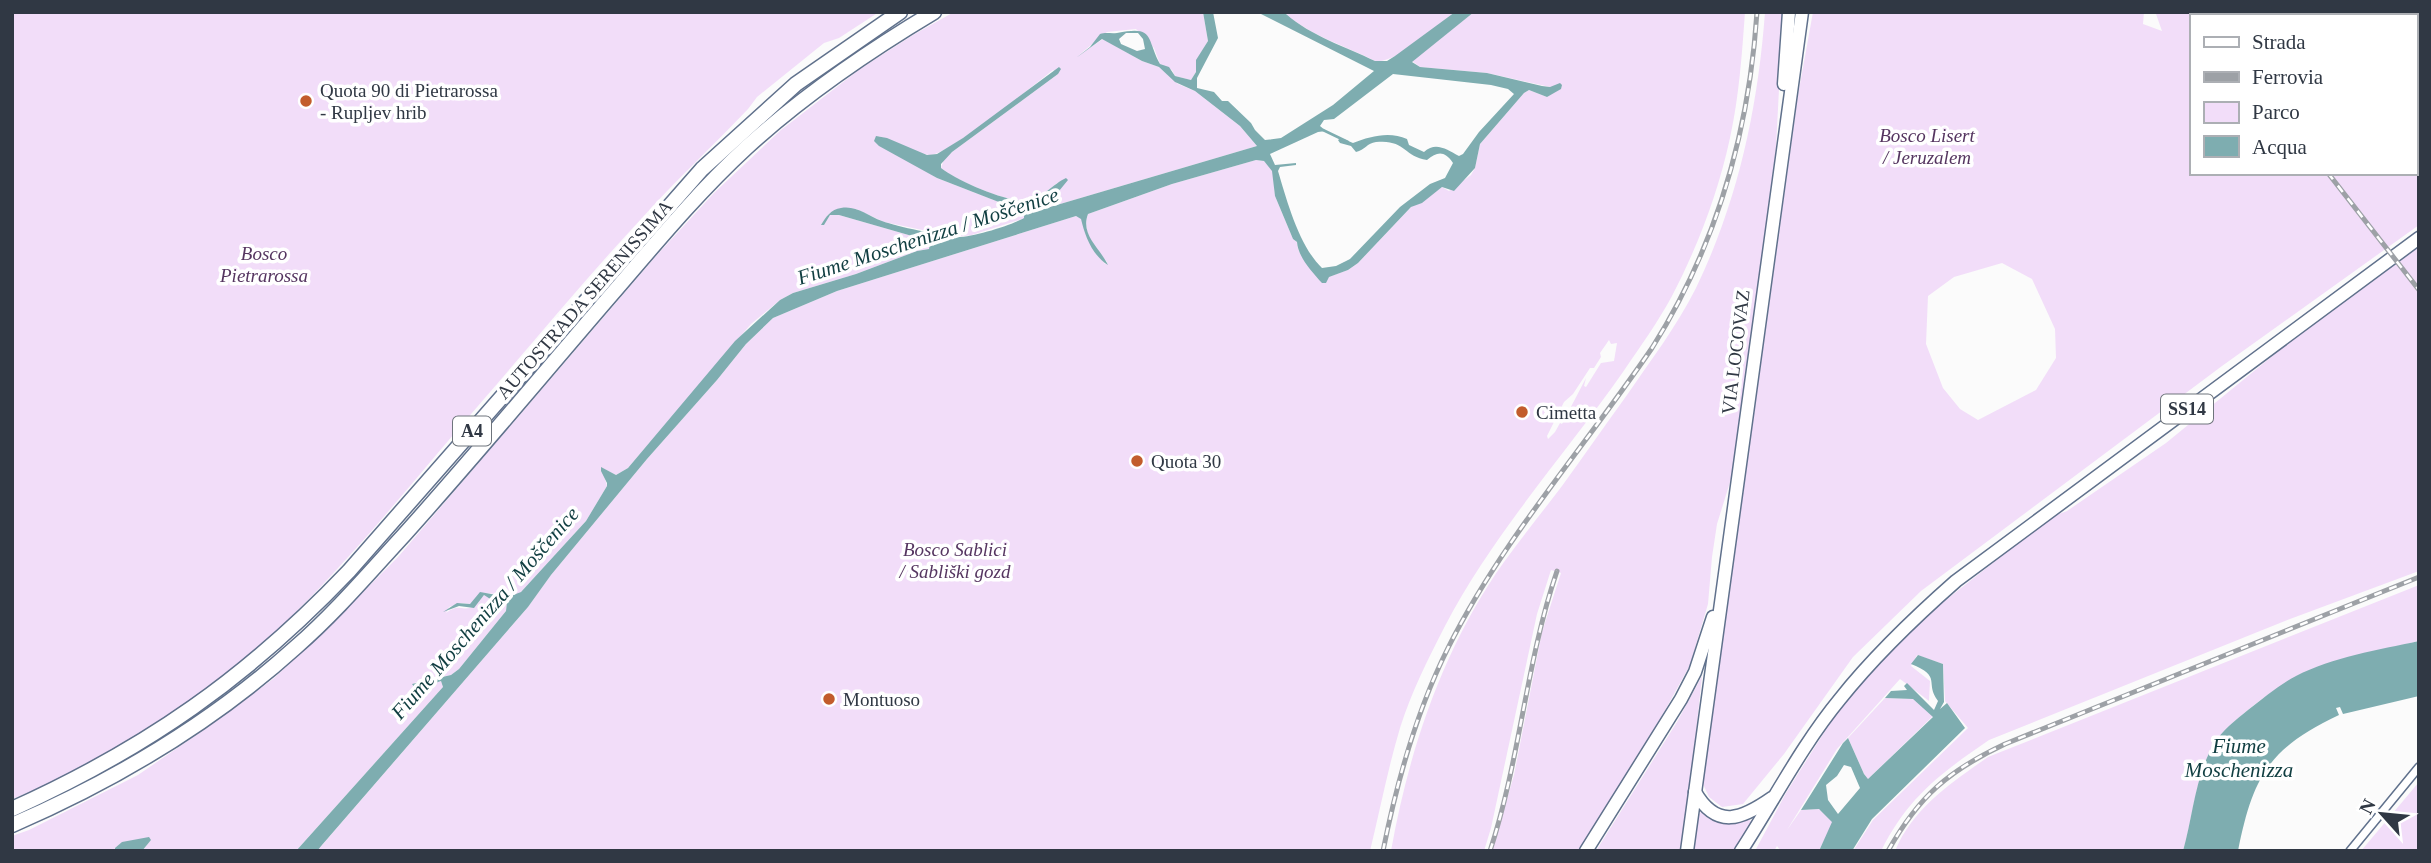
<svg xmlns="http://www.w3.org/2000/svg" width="2431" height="863" viewBox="0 0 2431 863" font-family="'Times New Roman',serif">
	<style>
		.green { fill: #f2ddf9; fill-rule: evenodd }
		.water { fill: #7eadb0; fill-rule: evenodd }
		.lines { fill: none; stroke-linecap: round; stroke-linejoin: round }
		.stream { stroke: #7eadb0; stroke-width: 2.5 }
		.minor-casing { stroke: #60718c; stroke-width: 10 }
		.primary-casing { stroke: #60718c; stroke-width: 15 }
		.motorway-casing { stroke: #60718c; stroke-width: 17 }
		.minor { stroke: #fff; stroke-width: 7 }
		.primary { stroke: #fff; stroke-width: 12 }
		.motorway { stroke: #fff; stroke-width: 14 }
		.rail-casing { stroke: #9da1a6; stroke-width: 5 }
		.rail { stroke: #fff; stroke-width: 2.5; stroke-dasharray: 8; stroke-linecap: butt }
		.poi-dot { fill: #c25c2c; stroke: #fff; stroke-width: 2.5 }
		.labels { text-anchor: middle; stroke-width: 7; stroke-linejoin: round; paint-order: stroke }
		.shield { fill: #fff; stroke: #6e747c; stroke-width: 2 }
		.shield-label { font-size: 18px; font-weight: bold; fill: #303844 }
		.poi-label { font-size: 19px; fill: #303844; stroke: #fff; text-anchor: start }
		.park-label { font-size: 19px; font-style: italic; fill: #553560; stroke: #fff }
		.street-label { font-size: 19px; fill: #303844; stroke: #fff }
		.water-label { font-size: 21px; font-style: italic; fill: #103e41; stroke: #fff }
	</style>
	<rect width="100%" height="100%" fill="#fbfbfb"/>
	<g class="green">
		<path d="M12 12H879L839 38 824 43 757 97 748 109C713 146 675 181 641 219 587 277 536 339 484 399 416 477 351 561 275 632 200 701 108 763 12 799Z"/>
		<path d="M954 12H1203L1208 41 1199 56 1196 72 1191 80 1175 76 1172 70 1160 64 1154 48 1136 29 1107 32 1079 55 1103 39 1142 61 1159 67 1178 84 1195 91 1240 126 1257 146 1050 207 1041 204 1043 199 1050 197 1059 182C1050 188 1041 197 1030 200 1011 205 955 180 941 168L944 159 952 152 1058 74 1053 70C1035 84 946 157 929 155 912 153 895 140 878 136L919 167 937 178 1019 210 1024 213 1025 218 972 235 956 237 884 222 856 209H837L828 215 821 225 830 215H839L926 240 930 243 929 249 917 251 856 274 793 293 780 300 751 324 628 468 616 475 602 468 607 486 586 521 521 592C505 602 496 590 482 594 477 595 474 601 470 604L461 603 449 607 446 613C459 604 458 610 470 608 477 607 480 599 484 595L507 602 506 611 459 669 451 675 414 683 418 689 441 681 443 687 296 851H142L151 840 115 848V851H12V836L29 830 138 775 208 727 273 679 326 629 398 557 656 256 714 193 781 130 860 69 913 35Z"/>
		<path d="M1287 12H1455C1437 26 1397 64 1375 61 1346 46 1311 36 1286 14Z"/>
		<path d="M1474 12H1745C1742 54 1739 97 1730 138 1718 193 1698 246 1672 296 1658 322 1640 347 1623 372 1564 456 1493 534 1445 626 1428 659 1411 693 1400 728 1388 768 1380 810 1370 851H317L528 607 551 575 647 459 717 380 746 344 773 318 837 291 1076 216 1081 218 1088 240 1105 264 1107 262C1095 248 1081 232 1088 214L1172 184 1256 160 1264 161 1273 171 1275 196 1293 239 1297 242C1298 259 1314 271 1326 283L1328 277 1348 270 1358 263 1411 207 1442 187 1449 191 1471 175 1475 168 1480 144 1524 93 1529 90 1547 97 1550 87 1487 73 1420 67 1412 61ZM1609 340 1611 344 1617 343 1614 361 1601 363 1586 387 1584 386 1586 378 1562 424 1560 423 1555 432 1548 439 1547 436 1564 402 1573 394 1590 368H1594L1601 357 1600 353Z"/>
		<path d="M1765 12H1783L1776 147 1735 466 1717 524 1712 557 1708 604 1690 665 1663 714 1578 851H1492L1514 775 1542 632 1561 573 1551 570 1537 614 1491 828 1484 851H1391C1409 749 1444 646 1504 562 1523 536 1543 511 1562 486 1584 456 1605 425 1627 395 1651 360 1677 326 1696 288 1738 201 1758 108 1765 12Z"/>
		<path d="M1813 12H2144L2143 24 2162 31 2156 14 2161 12H2419V225L2222 366 1921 591 1853 657 1784 754 1743 804 1722 807 1709 797 1703 784 1798 95ZM2191 16H2415V173H2191ZM2002 263 2032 279 2055 329 2056 358 2036 390 1978 420 1960 409 1943 388 1926 344 1928 296 1954 277Z"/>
		<path d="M2419 247V571L2290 619 1989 740C1941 773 1908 797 1881 851H1853L1873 820 1968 728 1945 701 1943 664 1917 655 1911 666 1930 681 1929 701 1900 679 1837 749 1787 830 1801 810 1819 809 1833 822 1819 851H1781L1777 846 1774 851H1755L1786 793 1835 715 1899 637 2051 517 2067 511 2166 443 2281 349Z"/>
		<path d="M2419 585V641C2350 658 2305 663 2248 710 2236 720 2223 730 2214 744 2196 773 2193 818 2183 851H1895C1913 808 1951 783 1988 757Z"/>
		<polygon points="1702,676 1689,799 1680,851 1596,851 1677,722"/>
		<polygon points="1885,698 1913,699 1933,716 1868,779 1864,774 1848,738"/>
		<polygon points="2419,782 2419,851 2361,851"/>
		<path d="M1701 812C1717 821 1730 824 1748 819L1752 822 1733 851H1692L1697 816Z"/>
	</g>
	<g class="water">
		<path d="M1203 12H1213L1218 38 1197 78V88L1214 92 1222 101H1228L1251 123 1255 130 1265 140 1281 138 1333 105 1374 71 1257 12H1287L1286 14C1311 36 1346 47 1375 61H1387L1395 56 1455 12H1474L1412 62 1420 67 1487 73 1542 86 1550 87 1560 83 1562 85 1561 89 1547 97 1529 90 1524 93 1480 144 1475 168 1454 191 1442 187 1422 203 1411 207 1358 263 1348 270 1329 277 1326 283H1322C1312 272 1298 257 1297 242L1293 239 1275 196 1272 171 1264 161 1256 160 1172 184 1088 214C1080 235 1100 248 1108 265 1092 255 1085 236 1081 219L1076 216 837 291 773 318 746 344 717 380 647 459 551 575 528 607 322 845 317 851H296L443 687 441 681 418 689 415 688 412 684 451 675 459 669 506 611 507 602H495L484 595 474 608 459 606 443 612 457 603 470 604 480 592 508 597 521 592 586 521 607 486V483L601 471V467L616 475 628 468 735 341 780 300 793 293 856 274 917 251 929 249 930 243 926 240 839 215H830L824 225H821C826 217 831 209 841 208 856 205 868 216 882 221 898 227 939 235 956 237 971 238 1012 225 1024 218V213L1019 210 937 178 879 146 874 141 876 136 887 138 927 155 937 154 963 138 1059 67 1061 69 1058 74 952 152 941 164V168C956 180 1009 204 1028 200 1043 198 1053 184 1066 178L1068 180 1059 191 1043 200 1041 204 1050 207 1257 146 1240 126 1195 91 1175 82 1159 67 1142 61 1102 39 1076 58 1090 47 1100 34C1106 32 1111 34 1117 33 1155 25 1146 38 1160 64L1169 67 1175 76 1191 80 1196 72V60L1208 41ZM1126 33H1138L1143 39 1145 49 1137 51 1121 44 1119 39ZM1393 74 1491 85 1508 89 1514 94 1479 132 1463 154 1459 156C1447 150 1436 141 1424 152L1409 145 1407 139C1390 131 1370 136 1353 143L1341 138 1338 140 1340 143 1351 146 1356 152C1365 150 1367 143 1376 142 1405 139 1403 156 1427 160 1437 152 1444 150 1453 163L1445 178 1430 184 1400 207 1350 259 1336 266 1322 268C1299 246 1287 201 1278 171L1280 167 1296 165V163L1275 165 1270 154 1318 132 1326 131 1320 126 1324 120 1334 119Z"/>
		<path d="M2419 641V696L2343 714 2340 707 2336 708 2339 715C2269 748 2253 776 2238 851H2183C2193 816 2195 776 2214 744 2222 730 2236 720 2248 710 2264 698 2279 685 2296 676 2333 657 2378 650 2419 641Z"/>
		<path d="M1918 655 1943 664 1944 702 1940 709 1947 703 1965 728 1872 819 1852 851H1819L1832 822 1819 809 1801 810 1843 743 1848 738 1864 774 1868 779 1933 717 1913 699 1885 698 1891 691 1907 690 1904 686 1907 683 1934 710 1938 701C1924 682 1943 677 1911 664ZM1844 765 1851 767 1860 788 1838 814 1828 800 1826 785 1837 776Z"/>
		<polygon points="149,837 151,840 142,851 115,851 115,848 122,842"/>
	</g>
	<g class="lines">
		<polyline class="stream" points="1323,130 1348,142"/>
		<g class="minor-casing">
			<polyline id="minor" points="2350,851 2419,767"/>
		</g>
		<g class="primary-casing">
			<g id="primary">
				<polyline points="1784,84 1789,12"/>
				<path d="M1695 792C1717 830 1742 819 1772 798"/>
				<polyline points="1586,851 1681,699 1695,672 1713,617"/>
				<polyline points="1687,851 1802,12"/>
				<path d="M1741 851C1774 800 1802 745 1840 699 1875 655 1914 618 1956 581L2419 238"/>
			</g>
		</g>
		<g class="motorway-casing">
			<g id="motorway">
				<path d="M12 809C147 748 247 678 349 571L702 169 796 84 900 12"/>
				<path d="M12 825C116 780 212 723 296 647 335 613 369 573 404 535 475 456 543 374 612 294 655 244 698 192 747 147 804 95 867 52 934 12"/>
			</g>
		</g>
		<use href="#minor" class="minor"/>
		<use href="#primary" class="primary"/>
		<use href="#motorway" class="motorway"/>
		<g class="rail-casing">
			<g id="rail">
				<polyline points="2328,173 2419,290"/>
				<path d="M1383 851C1397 781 1416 712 1448 648 1502 540 1584 448 1652 348 1717 245 1749 133 1757 12"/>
				<path d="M1490 851C1520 760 1526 662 1557 571"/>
				<path d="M1888 851C1919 796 1948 771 2005 744L2419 577"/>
			</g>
		</g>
		<use href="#rail" class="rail"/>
	</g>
	<g class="poi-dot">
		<circle cx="306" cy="101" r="7"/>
		<circle cx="1522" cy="412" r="7"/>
		<circle cx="1137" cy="461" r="7"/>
		<circle cx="829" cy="699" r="7"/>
	</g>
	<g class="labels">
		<g class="shield">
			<rect x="2161" y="394.5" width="52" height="29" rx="5"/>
			<rect x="453" y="416.5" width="38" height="29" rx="5"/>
		</g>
		<g class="shield-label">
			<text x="2187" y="415">SS14</text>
			<text x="472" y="437">A4</text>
		</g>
		<g class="poi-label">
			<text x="320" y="97">Quota 90 di Pietrarossa<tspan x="320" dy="22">- Rupljev hrib</tspan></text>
			<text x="1536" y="419">Cimetta</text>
			<text x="1151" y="468">Quota 30</text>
			<text x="843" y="706">Montuoso</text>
		</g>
		<g class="park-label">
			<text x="1927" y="142">Bosco Lisert<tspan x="1927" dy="22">/ Jeruzalem</tspan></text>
			<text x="264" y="260">Bosco<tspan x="264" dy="22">Pietrarossa</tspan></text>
			<text x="955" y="556">Bosco Sablici<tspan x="955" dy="22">/ Sabliški gozd</tspan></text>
		</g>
		<g class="street-label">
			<text transform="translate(584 299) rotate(-49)" y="7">AUTOSTRADA SERENISSIMA</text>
			<text transform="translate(1735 352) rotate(-83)" y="7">VIA LOCOVAZ</text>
		</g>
		<g class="water-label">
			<text transform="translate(928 236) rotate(-18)" y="7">Fiume Moschenizza / Moščenice</text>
			<text transform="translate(485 613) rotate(-49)" y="7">Fiume Moschenizza / Moščenice</text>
			<text x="2239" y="753">Fiume<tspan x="2239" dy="24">Moschenizza</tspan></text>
		</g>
	</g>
	<rect width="2431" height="863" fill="none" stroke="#303844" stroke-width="28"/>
	<rect x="2190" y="14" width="228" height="161" fill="#ffffff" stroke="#acafb4" stroke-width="2"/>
	<rect x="2204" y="37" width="35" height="10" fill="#ffffff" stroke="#acafb4" stroke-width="2"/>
	<text x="2252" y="49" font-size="21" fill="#303844">Strada</text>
	<rect x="2204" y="72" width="35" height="10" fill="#9da1a6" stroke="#acafb4" stroke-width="2"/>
	<text x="2252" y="84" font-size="21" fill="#303844">Ferrovia</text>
	<rect x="2204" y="102" width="35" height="21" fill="#f2ddf9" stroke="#acafb4" stroke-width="2"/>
	<text x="2252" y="119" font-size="21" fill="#303844">Parco</text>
	<rect x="2204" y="136" width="35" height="21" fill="#7eadb0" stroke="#acafb4" stroke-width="2"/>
	<text x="2252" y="154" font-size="21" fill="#303844">Acqua</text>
	<g transform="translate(2382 814) rotate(297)" stroke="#ffffff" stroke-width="5" paint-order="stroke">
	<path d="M0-5L12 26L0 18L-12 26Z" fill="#303844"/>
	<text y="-10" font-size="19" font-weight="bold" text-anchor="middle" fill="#303844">N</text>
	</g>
</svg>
